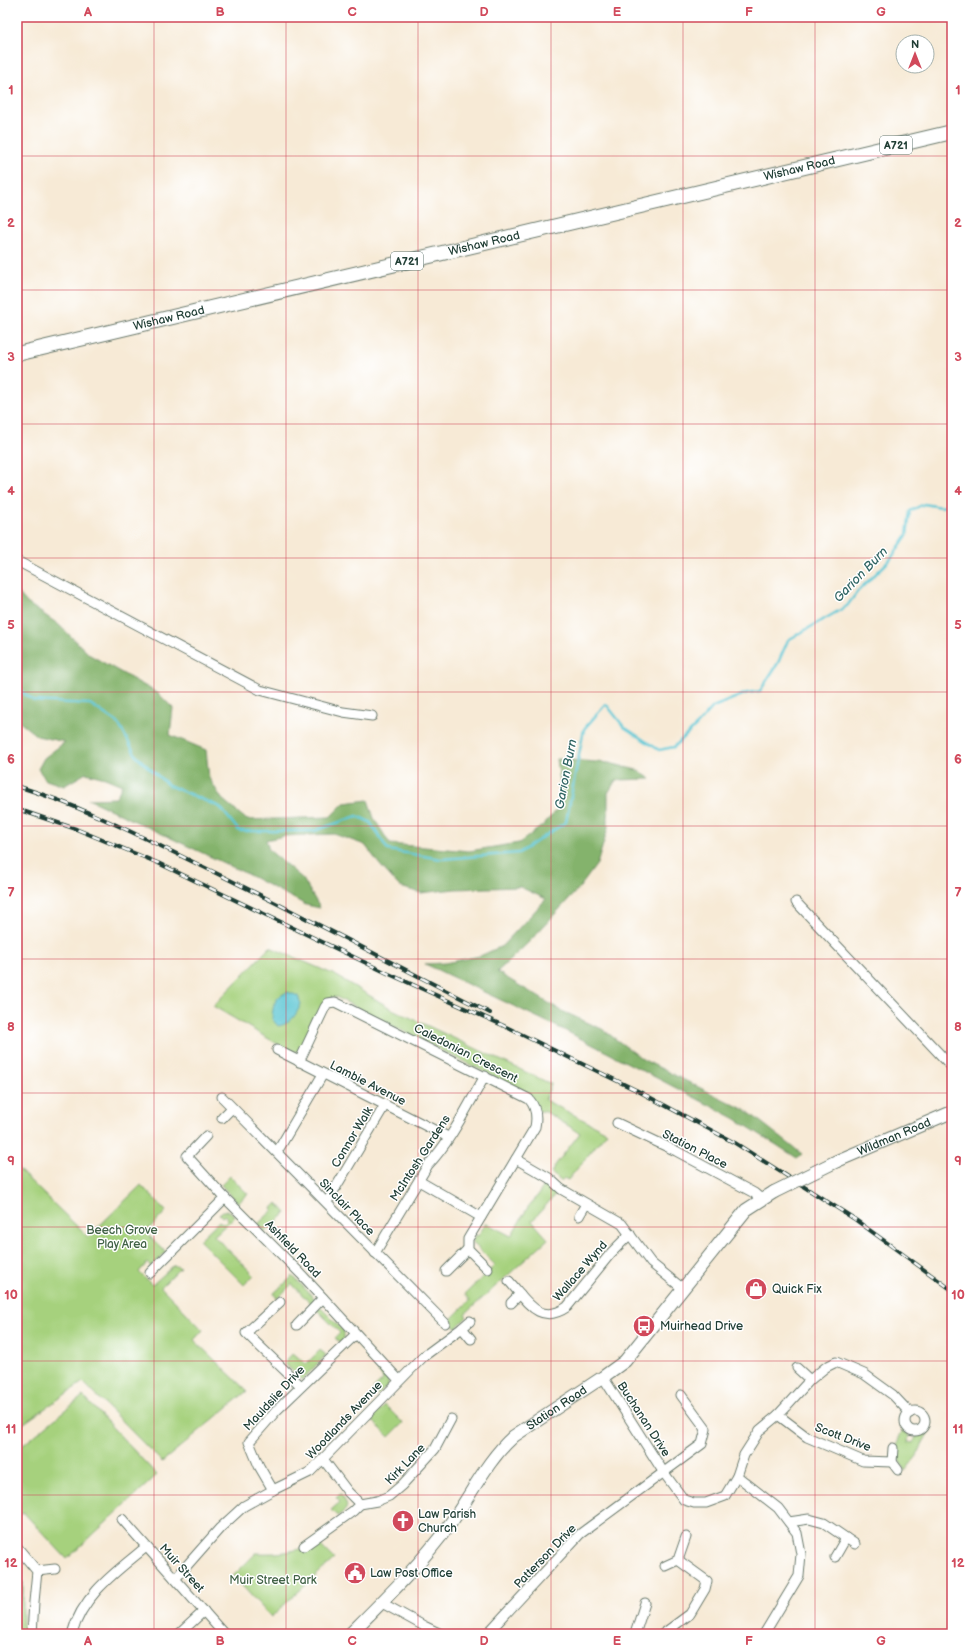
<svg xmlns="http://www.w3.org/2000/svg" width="969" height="1651" viewBox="0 0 969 1651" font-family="'Balsamiq Sans',sans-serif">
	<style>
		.green { fill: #a6d17d; stroke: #628758 }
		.forest { fill: #84b36c; stroke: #527850 }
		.water { fill: #5bc6d4; stroke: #3d8284 }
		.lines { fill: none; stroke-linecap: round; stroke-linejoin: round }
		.stream { stroke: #5bc6d4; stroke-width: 2.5 }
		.street-casing { stroke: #6b7a6d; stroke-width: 11 }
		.secondary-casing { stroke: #6b7a6d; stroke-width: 14 }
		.primary-casing { stroke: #6b7a6d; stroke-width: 16 }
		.street { stroke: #fff; stroke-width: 9 }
		.secondary { stroke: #fff; stroke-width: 12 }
		.primary { stroke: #fff; stroke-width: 14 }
		.rail-casing { stroke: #1f3d34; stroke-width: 4 }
		.rail { stroke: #fff; stroke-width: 2.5; stroke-dasharray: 8; stroke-linecap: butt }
		.secondary-bridge-casing { stroke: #6b7a6d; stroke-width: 14; stroke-linecap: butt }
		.secondary-bridge { stroke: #fff; stroke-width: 12 }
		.grid { fill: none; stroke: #d1495b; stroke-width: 1; stroke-opacity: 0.55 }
		.labels { text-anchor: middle; stroke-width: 3; stroke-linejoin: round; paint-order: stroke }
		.shield { fill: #fff; stroke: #627771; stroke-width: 1 }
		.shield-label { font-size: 11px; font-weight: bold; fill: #1f3d34 }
		.street-label { font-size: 12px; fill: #1f3d34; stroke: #fff }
		.park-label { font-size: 12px; fill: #416246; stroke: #fff }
		.poi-label { font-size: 12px; fill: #1f3d34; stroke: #fff; text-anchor: start }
		.water-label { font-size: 13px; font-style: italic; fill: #316664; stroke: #fff }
		.neatline { fill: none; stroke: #d1495b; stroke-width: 1.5 }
		.grid-label { font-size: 13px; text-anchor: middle; font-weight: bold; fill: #d1495b }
	</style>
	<rect width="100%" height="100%" fill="#fff"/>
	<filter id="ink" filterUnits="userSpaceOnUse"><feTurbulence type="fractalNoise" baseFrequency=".025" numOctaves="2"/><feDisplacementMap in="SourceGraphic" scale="8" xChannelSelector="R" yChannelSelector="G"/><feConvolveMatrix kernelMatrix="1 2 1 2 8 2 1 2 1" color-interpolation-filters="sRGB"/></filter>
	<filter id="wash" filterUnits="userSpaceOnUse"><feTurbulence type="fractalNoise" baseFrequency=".012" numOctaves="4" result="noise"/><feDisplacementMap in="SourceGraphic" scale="16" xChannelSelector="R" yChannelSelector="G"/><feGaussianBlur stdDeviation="0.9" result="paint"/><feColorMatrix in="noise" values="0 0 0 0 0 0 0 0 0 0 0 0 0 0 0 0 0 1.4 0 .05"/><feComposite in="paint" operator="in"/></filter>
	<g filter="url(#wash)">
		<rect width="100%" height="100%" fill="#f7ead6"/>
		<g class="green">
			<polygon points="270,947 335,975 392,1009 551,1084 545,1100 607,1132 568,1180 564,1178 561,1181 551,1173 556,1164 580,1133 546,1112 539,1111 522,1091 336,997 329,999 300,1051 291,1052 213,1006"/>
			<polygon points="17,1168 88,1237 141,1185 166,1211 146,1233 166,1252 151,1267 147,1263 139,1272 152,1285 174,1265 180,1268 161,1287 203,1330 194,1340 247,1391 162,1462 83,1382 17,1428"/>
			<polygon points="230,1176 248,1194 238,1203 221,1185"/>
			<polygon points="545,1184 556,1194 532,1221 548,1239 465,1314 467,1317 456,1328 450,1320 470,1300 465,1294 495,1265 472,1242 475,1235 478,1236 486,1223 511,1236 528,1207 536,1198"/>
			<polygon points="277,1203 286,1213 265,1232 258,1224 273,1210 272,1208"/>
			<polygon points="223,1211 229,1211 235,1216 214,1236 254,1275 244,1285 199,1240 219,1221 223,1224 228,1219 225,1215 222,1217 219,1214"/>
			<polygon points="293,1276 316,1300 311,1304 292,1284 277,1299 274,1293"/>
			<polygon points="320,1307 344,1331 344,1339 340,1343 335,1338 340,1333 317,1310"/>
			<polygon points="320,1350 326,1355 302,1380 284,1363 293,1353 306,1364"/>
			<polygon points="382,1368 389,1375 388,1385 378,1395 373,1389 383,1380 382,1376 378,1372"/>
			<polygon points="83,1396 157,1475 67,1559 24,1513 17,1516 17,1450"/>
			<polygon points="385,1405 403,1423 389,1437 371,1419"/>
			<path d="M928 1428 930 1429 917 1456 905 1471C896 1458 894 1444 903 1430L909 1435 908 1442 914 1443 916 1436 923 1434Z"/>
			<path d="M340 1494C349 1505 350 1509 337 1516L331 1510 340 1502 336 1498Z"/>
			<path d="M317 1542 334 1559 271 1617 233 1576 256 1553C278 1554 298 1552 317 1542Z"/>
			<polygon points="23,1582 23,1634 17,1634 17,1586"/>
		</g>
		<polygon class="forest" points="17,591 27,603 58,624 90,655 159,694 173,708 170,735 206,750 209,778 222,799 247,820 330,817 344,803 368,800 374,818 390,844 469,851 519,843 542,826 557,810 560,783 557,759 609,763 637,770 651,779 616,780 608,793 608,828 597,864 580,887 529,942 497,972 562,1011 602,1029 644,1060 747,1111 802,1154 797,1158 734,1118 564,1030 425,964 445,963 480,956 502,946 546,899 520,887 455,889 421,893 400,887 380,865 365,845 334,834 284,836 266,840 269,850 303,879 320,908 306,905 245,873 88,799 116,798 122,785 105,778 86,773 64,786 46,780 38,769 44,758 65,742 37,736 17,720"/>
		<path class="water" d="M288 992 298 996 301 1004C296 1015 291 1024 278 1026L272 1019C273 1005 274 997 288 992Z"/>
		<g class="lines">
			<polyline class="stream" points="17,688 34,701 90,704 118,723 137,757 168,785 220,807 239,831 314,831 357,816 370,822 388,850 441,859 519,853 566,822 584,729 606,704 624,727 659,750 674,747 697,725 713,707 747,693 760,691 778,663 788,640 847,606 858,591 890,560 907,535 910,511 924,504 941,507 952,504"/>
		</g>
	</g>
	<g filter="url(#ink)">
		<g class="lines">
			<g class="street-casing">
				<g id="street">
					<polyline points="17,561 260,690 343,712 372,716"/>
					<polyline points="796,902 952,1067"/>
					<polyline points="277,1050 448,1137"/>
					<path d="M299 1062 325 1007 328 1003 335 1002 529 1099C536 1107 537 1117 535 1127L468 1239V1249L488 1269"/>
					<polyline points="222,1097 445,1323"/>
					<polyline points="222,1118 232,1108"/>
					<polyline points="617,1123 676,1151 754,1193 761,1199"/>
					<polyline points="206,1136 187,1156 225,1198 301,1274 399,1380"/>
					<polyline points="277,1152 323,1074"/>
					<polyline points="516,1159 549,1178 561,1189 622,1224 651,1263 682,1288"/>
					<polyline points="419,1181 481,1217"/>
					<polyline points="327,1202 385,1105"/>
					<polyline points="579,1216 586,1204"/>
					<path d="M375 1253 428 1165C451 1141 468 1105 485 1076"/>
					<polyline points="446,1271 468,1249"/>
					<polyline points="150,1273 225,1198"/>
					<path d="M509 1281C527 1301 539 1326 567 1307L611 1253 630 1234"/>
					<polyline points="280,1302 246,1333 301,1386"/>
					<polyline points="511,1303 520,1294"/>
					<polyline points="297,1325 323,1298"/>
					<polyline points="462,1328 470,1321"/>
					<polyline points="797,1368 810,1380"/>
					<polyline points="603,1377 664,1473 684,1500 694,1503 706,1503 725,1496 737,1476 744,1455 760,1430 778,1415 810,1380 826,1367 836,1362 864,1374 893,1395 910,1413"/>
					<circle cx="915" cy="1421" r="10"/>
					<polyline points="778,1415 807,1437 863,1461 892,1462 893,1448"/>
					<polyline points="892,1462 898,1470"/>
					<polyline points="737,1476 778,1508 797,1533 801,1554 799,1576 764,1634"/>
					<polyline points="273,1490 259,1466 249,1442 277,1410 356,1334"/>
					<polyline points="360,1504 377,1501 389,1496 402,1485 435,1449 451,1419"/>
					<polyline points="122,1519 224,1634"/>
					<polyline points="789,1522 809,1519 824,1523 846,1538 835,1557"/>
					<polyline points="846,1538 855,1544"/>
					<polyline points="304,1546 353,1511 360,1504 348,1492 323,1459"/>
					<polyline points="17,1547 37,1571 34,1602 32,1634"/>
					<polyline points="665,1566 678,1560 686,1537"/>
					<polyline points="37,1571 55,1569"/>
					<polyline points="175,1579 220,1528 244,1506 273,1490 310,1472 424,1356 462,1328 471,1339"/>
					<polyline points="382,1603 424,1626 441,1634"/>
					<path d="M72 1634C82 1595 117 1571 146 1547"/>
					<polyline points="179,1634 204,1611"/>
					<polyline points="487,1634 580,1534 702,1444 706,1429 681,1395"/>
					<polyline points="635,1634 645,1603"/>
					<polyline points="663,1634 690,1614 705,1589 707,1581 678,1560"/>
				</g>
			</g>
			<g class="secondary-casing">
				<g id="secondary">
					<path id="s1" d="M837 1161 952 1112"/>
					<path id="s2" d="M350 1634C385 1599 421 1564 450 1524 472 1494 486 1461 514 1436L603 1377 625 1361 746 1210 774 1192"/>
				</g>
			</g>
			<g class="primary-casing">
				<g id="primary">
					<path id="s3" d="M17 354 952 132"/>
				</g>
			</g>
			<use href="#street" class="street"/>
			<use href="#secondary" class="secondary"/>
			<use href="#primary" class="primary"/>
			<g class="rail-casing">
				<g id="rail">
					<path d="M17 786C76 804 132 832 187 859 289 908 389 962 490 1013"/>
					<polyline points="17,809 76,829 158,863 387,973 502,1025 638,1091 735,1143 853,1218 952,1290"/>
				</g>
			</g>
			<use href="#rail" class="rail"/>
			<g class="secondary-bridge-casing">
				<polyline id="secondary-bridge" points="774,1192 837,1161"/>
			</g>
			<use href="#secondary-bridge" class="secondary-bridge"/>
		</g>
	</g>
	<path class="grid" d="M154 17V1634M286 17V1634M418 17V1634M551 17V1634M683 17V1634M815 17V1634M17 156H952M17 290H952M17 424H952M17 558H952M17 692H952M17 826H952M17 959H952M17 1093H952M17 1227H952M17 1361H952M17 1495H952"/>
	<defs>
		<g id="shop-disc" transform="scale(1.15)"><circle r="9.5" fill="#d1495b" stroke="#fff"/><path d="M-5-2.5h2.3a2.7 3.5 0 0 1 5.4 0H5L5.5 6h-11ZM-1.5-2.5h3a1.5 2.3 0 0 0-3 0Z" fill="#fff"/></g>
		<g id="bus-disc" transform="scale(1.15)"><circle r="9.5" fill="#d1495b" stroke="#fff"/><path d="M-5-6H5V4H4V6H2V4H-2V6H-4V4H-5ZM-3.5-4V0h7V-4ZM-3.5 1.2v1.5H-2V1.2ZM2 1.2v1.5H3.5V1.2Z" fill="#fff"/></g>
		<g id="church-disc" transform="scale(1.15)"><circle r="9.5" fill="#d1495b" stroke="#fff"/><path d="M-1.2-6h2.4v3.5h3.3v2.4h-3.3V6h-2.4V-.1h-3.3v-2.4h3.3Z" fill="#fff"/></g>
		<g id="civic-disc" transform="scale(1.15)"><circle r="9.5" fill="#d1495b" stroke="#fff"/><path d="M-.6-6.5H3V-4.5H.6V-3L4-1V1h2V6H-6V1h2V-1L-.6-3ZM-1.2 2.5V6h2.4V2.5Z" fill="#fff"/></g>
	</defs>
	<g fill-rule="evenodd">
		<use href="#shop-disc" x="756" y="1289"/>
		<use href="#bus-disc" x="644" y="1326"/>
		<use href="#church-disc" x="403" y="1521"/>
		<use href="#civic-disc" x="355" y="1573"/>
	</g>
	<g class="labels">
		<g class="shield">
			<rect x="880" y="136" width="32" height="18" rx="3"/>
			<rect x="391" y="252" width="32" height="18" rx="3"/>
		</g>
		<g class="shield-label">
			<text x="896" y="149">A721</text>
			<text x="407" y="265">A721</text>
		</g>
		<g class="street-label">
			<text dy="4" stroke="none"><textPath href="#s3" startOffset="804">Wishaw Road</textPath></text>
			<text dy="4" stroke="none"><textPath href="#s3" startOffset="480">Wishaw Road</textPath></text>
			<text dy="4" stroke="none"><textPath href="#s3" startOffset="156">Wishaw Road</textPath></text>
			<text transform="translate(466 1053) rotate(27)" y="4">Caledonian Crescent</text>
			<text transform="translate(368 1083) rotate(27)" y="4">Lambie Avenue</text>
			<text transform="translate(352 1137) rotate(-59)" y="4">Connor Walk</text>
			<text dy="4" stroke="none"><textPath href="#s1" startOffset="62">Wildman Road</textPath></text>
			<text transform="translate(695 1149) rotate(27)" y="4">Station Place</text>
			<text transform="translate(420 1158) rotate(-57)" y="4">McIntosh Gardens</text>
			<text transform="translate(347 1207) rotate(46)" y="4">Sinclair Place</text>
			<text transform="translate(293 1249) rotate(46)" y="4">Ashfield Road</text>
			<text transform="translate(580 1271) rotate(-49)" y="4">Wallace Wynd</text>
			<text transform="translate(274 1398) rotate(-47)" y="4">Mauldslie Drive</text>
			<text dy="4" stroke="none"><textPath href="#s2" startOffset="309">Station Road</textPath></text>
			<text transform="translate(644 1419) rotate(57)" y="4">Buchanan Drive</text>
			<text transform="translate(344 1420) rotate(-46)" y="4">Woodlands Avenue</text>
			<text transform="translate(843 1437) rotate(21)" y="4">Scott Drive</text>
			<text transform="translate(405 1464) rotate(-46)" y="4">Kirk Lane</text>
			<text transform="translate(545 1556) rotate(-46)" y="4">Patterson Drive</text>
			<text transform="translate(182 1568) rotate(48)" y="4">Muir Street</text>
		</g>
		<g class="park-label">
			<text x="122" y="1234">Beech Grove<tspan x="122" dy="14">Play Area</tspan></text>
			<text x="273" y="1584">Muir Street Park</text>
		</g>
		<g class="poi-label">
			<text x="772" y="1293">Quick Fix</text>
			<text x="660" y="1330">Muirhead Drive</text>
			<text x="418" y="1518">Law Parish<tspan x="418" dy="14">Church</tspan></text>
			<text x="370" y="1577">Law Post Office</text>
		</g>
		<g class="water-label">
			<text transform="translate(860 574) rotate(-46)" y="5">Garion Burn</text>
			<text transform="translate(565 774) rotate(-79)" y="5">Garion Burn</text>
		</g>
	</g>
	<rect width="969" height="1651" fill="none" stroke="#fff" stroke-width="44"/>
	<g transform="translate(915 54)"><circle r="19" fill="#ffffff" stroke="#a5b1ae"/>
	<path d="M0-3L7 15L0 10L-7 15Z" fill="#d1495b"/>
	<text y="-6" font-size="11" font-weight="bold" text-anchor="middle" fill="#1f3d34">N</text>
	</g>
	<rect x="22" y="22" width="925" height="1607" class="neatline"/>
	<g class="grid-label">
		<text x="88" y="16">A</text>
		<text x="220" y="16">B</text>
		<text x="352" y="16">C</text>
		<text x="484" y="16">D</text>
		<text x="617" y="16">E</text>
		<text x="749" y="16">F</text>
		<text x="881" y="16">G</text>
		<text x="11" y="94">1</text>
		<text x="958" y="94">1</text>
		<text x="11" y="227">2</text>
		<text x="958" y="227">2</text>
		<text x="11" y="361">3</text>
		<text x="958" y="361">3</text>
		<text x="11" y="495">4</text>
		<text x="958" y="495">4</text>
		<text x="11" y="629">5</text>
		<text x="958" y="629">5</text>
		<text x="11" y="763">6</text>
		<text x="958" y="763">6</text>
		<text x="11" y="897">7</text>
		<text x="958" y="897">7</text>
		<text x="11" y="1031">8</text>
		<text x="958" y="1031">8</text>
		<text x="11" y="1165">9</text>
		<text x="958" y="1165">9</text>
		<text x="11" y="1299">10</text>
		<text x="958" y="1299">10</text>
		<text x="11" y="1433">11</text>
		<text x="958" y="1433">11</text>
		<text x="11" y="1567">12</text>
		<text x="958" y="1567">12</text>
		<text x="88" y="1645">A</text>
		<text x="220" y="1645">B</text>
		<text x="352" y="1645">C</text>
		<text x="484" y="1645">D</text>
		<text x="617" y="1645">E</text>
		<text x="749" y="1645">F</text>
		<text x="881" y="1645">G</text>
	</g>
</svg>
